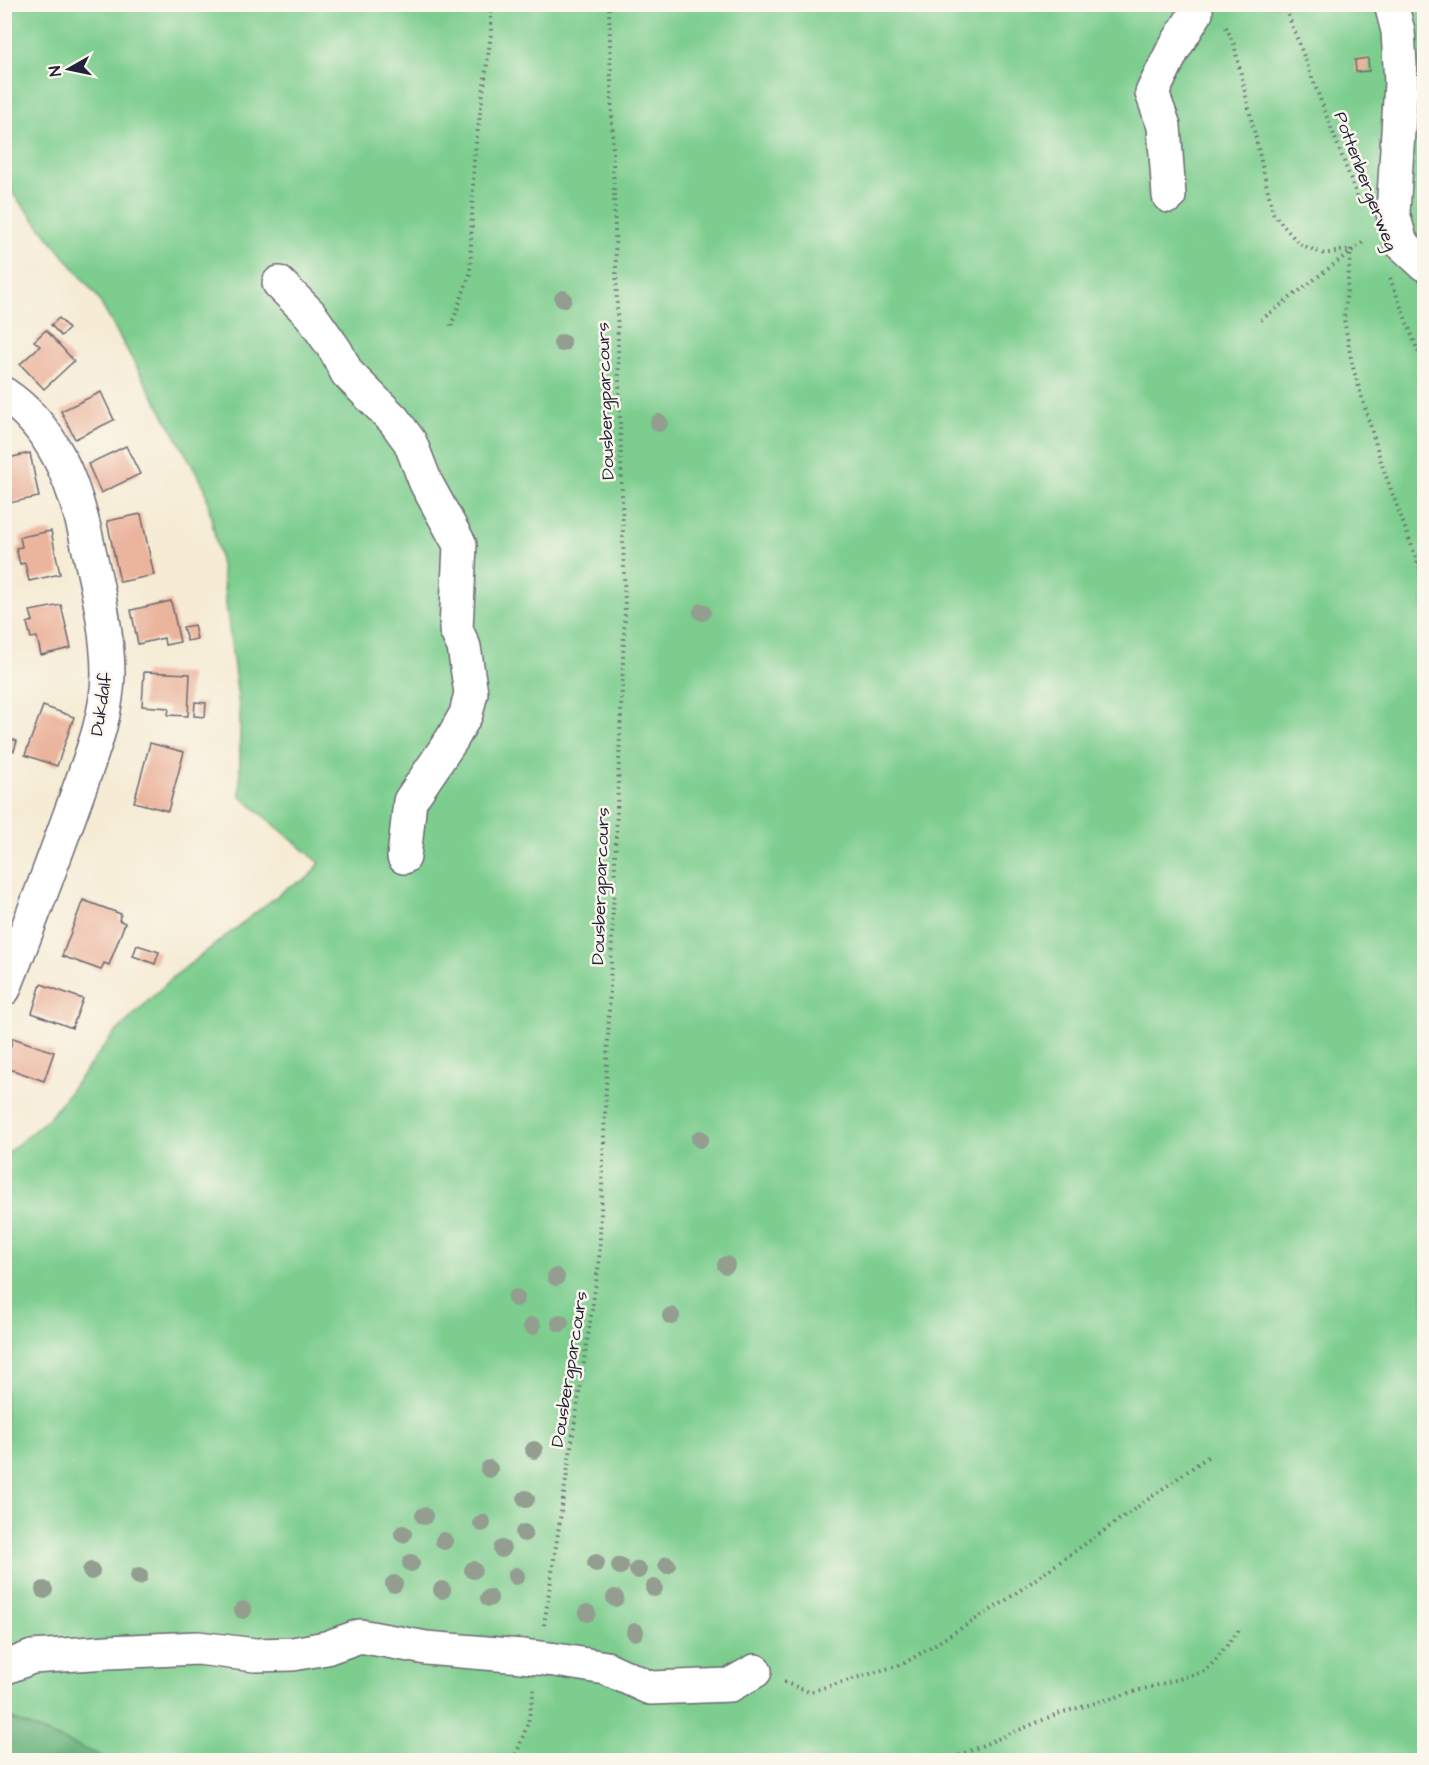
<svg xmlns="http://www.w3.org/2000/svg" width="1429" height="1765" viewBox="0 0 1429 1765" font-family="'Architects Daughter',sans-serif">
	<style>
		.green { fill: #7ccd8e; stroke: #4f7864; stroke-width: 1.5 }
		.forest { fill: #65b079; stroke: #44695a; stroke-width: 1.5 }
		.building { fill: #ebb49c }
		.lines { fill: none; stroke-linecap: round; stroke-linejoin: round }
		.minor-casing { stroke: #6c6971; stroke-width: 36 }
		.path { stroke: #6c6971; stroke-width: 4; stroke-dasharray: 1.5 4.5; stroke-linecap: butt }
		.minor { stroke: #fff; stroke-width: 33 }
		.minor-bridge-casing { stroke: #6c6971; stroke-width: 36; stroke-linecap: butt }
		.minor-bridge { stroke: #fff; stroke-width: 33 }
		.tree { fill: #939e91 }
		.labels { text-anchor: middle; stroke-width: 5; stroke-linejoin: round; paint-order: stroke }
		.street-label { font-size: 18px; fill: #22223b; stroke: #fbf7ec }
	</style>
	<rect width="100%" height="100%" fill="#fbf7ec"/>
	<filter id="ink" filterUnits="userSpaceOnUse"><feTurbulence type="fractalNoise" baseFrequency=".0167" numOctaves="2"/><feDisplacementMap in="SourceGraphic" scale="12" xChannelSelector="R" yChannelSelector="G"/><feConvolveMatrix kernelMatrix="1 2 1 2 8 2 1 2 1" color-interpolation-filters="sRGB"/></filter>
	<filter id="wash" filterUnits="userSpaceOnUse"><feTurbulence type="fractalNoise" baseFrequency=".008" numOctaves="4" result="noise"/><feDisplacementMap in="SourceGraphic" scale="24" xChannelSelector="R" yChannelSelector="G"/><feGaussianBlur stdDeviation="1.35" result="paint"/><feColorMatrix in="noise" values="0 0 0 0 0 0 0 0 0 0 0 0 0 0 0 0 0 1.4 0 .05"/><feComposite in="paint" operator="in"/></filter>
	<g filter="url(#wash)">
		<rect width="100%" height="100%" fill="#f6ecd6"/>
		<polygon class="green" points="5,5 1424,5 1424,1760 5,1760 5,1155 50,1117 113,1035 172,978 290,886 307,879 320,863 240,796 240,714 221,565 205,488 96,295 5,184"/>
		<polygon class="forest" points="4,1716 5,1716 111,1760 5,1760"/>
		<g id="blocks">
			<g class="building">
				<polygon points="1368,58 1369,71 1356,72 1355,60"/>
				<polygon points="59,318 69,329 61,336 51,325"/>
				<polygon points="46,330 74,361 44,389 20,364 40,346 34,341"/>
				<polygon points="101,392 114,420 75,439 61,411"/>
				<polygon points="126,446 140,474 101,493 88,464"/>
				<polygon points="30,453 39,497 9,503 4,485 4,459"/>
				<polygon points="141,514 154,575 120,582 107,521"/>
				<polygon points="51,531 60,574 29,581 25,563 20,564 16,548 22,547 20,537"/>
				<polygon points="171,601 180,642 165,645 164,638 138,644 131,610"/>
				<polygon points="61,605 71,648 41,655 37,637 31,638 27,623 33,621 30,611"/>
				<polygon points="194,625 197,639 187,641 183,627"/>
				<polygon points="144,672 190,674 188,716 168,715 169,708 142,706"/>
				<polygon points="195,702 206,703 205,717 194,716"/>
				<polygon points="43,706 74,717 57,766 25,755"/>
				<polygon points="4,736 17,741 14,751 4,747"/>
				<polygon points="150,743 184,752 168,811 134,802"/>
				<polygon points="83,900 121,914 119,920 125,923 109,965 104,963 101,970 62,956"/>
				<polygon points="137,945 159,952 155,964 133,956"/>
				<polygon points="41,984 83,999 72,1028 32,1013"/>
				<polygon points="13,1038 54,1052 44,1081 4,1067"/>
			</g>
		</g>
	</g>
	<g filter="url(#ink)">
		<use href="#blocks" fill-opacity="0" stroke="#6c6971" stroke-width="1.5"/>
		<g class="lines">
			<g class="minor-casing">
				<g id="minor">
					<polyline points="1391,4 1398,31 1401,83 1393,213 1401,243 1424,264"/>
					<polyline points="1169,196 1164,126 1152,93 1173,50 1196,13 1196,4"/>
					<polyline points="279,283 310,314 336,351 347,373 394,420 410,442 426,483 460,545 456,630 464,647 471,693 466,714 452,739 410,801 404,857"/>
					<path d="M4 394C52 426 72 478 85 532 95 578 108 627 108 675 107 718 90 758 76 798 53 862 29 926 4 989"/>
					<polyline points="556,1660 606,1668 650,1688 730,1685 755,1671"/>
					<polyline points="4,1668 32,1657 108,1652 198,1648 255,1655 293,1654 326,1648 360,1636 426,1648 522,1656"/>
				</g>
			</g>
			<g class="path">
				<polyline points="1284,4 1359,201"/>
				<polyline points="1226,27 1234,44 1273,213 1299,244 1324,254 1351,249"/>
				<polyline points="1351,249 1344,319 1352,364 1382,465 1424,580"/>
				<polyline points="1390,278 1424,367"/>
				<polyline points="1261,320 1366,240"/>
				<polyline points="451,326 470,274 474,158 491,34 491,4"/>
				<polyline points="1419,856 1424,826"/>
				<polyline points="544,1625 599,1263 625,610 609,4"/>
				<polyline points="784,1682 809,1692 903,1664 1002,1603 1209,1456"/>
				<polyline points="514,1760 528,1723 534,1689"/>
				<polyline points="948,1760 1057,1714 1206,1671 1240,1629"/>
			</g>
			<use href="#minor" class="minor"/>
			<g class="minor-bridge-casing">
				<polyline id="minor-bridge" points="522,1656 556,1660"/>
			</g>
			<use href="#minor-bridge" class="minor-bridge"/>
		</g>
		<g class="tree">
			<circle cx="563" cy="299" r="9"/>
			<circle cx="562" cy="343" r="9"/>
			<circle cx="659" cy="423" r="9"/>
			<circle cx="702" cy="612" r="9"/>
			<circle cx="700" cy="1139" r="9"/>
			<circle cx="726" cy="1265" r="9"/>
			<circle cx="556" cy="1277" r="9"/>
			<circle cx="516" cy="1298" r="9"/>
			<circle cx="671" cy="1316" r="9"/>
			<circle cx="560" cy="1323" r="9"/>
			<circle cx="532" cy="1326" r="9"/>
			<circle cx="534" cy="1450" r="9"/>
			<circle cx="489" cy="1469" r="9"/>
			<circle cx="526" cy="1499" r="9"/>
			<circle cx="424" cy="1516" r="9"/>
			<circle cx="482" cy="1523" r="9"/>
			<circle cx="524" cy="1533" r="9"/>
			<circle cx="403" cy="1534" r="9"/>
			<circle cx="444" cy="1541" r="9"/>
			<circle cx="502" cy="1549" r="9"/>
			<circle cx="411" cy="1563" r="9"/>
			<circle cx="596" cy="1563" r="9"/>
			<circle cx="667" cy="1565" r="9"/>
			<circle cx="620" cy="1566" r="9"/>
			<circle cx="473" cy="1570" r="9"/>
			<circle cx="638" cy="1570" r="9"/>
			<circle cx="91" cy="1571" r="9"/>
			<circle cx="139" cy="1576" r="9"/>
			<circle cx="516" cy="1576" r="9"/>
			<circle cx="394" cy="1584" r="9"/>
			<circle cx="654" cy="1588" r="9"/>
			<circle cx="44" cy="1590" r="9"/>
			<circle cx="442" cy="1590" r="9"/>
			<circle cx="489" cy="1598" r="9"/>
			<circle cx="615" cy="1598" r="9"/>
			<circle cx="243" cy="1610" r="9"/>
			<circle cx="587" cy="1613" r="9"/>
			<circle cx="635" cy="1632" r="9"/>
		</g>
	</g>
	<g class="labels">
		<g class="street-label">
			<text transform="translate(1366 181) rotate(69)" y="6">Pottenbergerweg</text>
			<text transform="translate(605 401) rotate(-92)" y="6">Dousbergparcours</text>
			<text transform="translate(101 704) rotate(-81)" y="6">Dukdalf</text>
			<text transform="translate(600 886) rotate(-88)" y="6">Dousbergparcours</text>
			<text transform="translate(569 1369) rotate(-81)" y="6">Dousbergparcours</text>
		</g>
	</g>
	<rect width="1429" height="1765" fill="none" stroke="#fbf7ec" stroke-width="24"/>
	<g transform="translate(69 69) rotate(261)" stroke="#fbf7ec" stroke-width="4.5" paint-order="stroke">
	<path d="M0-4.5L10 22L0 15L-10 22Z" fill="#22223b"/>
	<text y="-9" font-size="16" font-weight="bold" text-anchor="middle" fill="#22223b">N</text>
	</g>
</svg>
